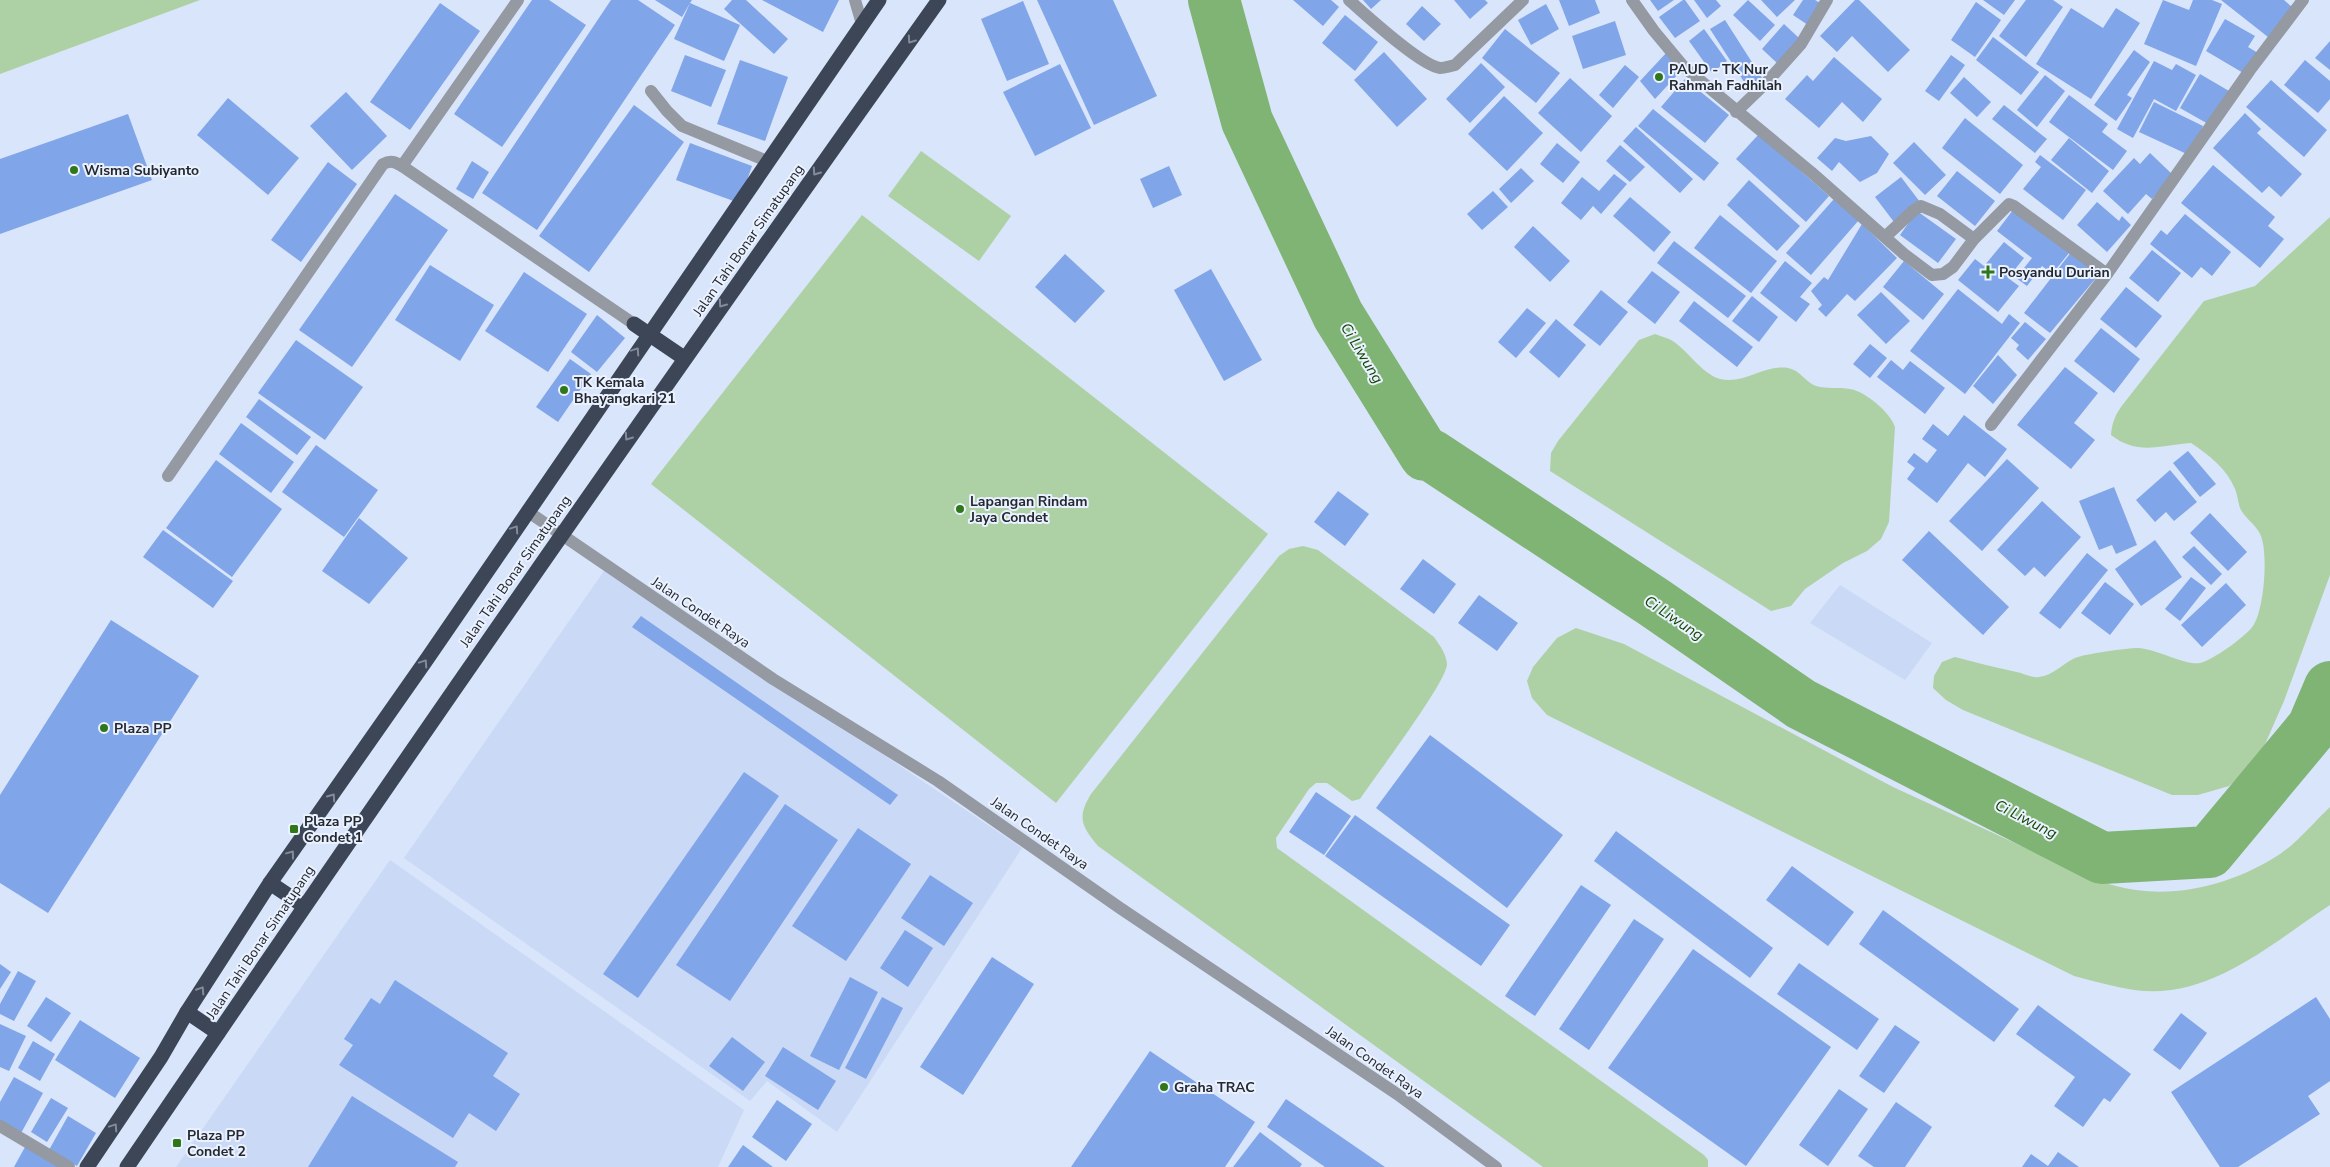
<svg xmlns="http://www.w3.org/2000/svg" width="2330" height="1167" viewBox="0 0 2330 1167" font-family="'Nunito Sans',sans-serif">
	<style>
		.built { fill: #cad9f5 }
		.green { fill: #add1a5 }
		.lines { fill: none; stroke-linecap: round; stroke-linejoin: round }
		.river { stroke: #80b474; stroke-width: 52 }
		.building { fill: #80a5e8 }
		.minor { stroke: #9499a2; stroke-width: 12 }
		.highway { stroke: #3c4657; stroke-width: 15 }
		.oneway { stroke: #828b9a }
		.poi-dot { fill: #30771a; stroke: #ebf2ff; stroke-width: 2 }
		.labels { text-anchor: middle; stroke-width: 4; stroke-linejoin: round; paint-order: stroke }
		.poi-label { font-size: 14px; font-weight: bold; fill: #242830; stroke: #ebf2ff; text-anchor: start }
		.street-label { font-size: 14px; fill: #242830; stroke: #ebf2ff }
		.water-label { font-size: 15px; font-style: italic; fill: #134601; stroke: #ebf2ff }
	</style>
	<rect width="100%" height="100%" fill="#d9e5fa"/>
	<g class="built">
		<polygon points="606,568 1022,848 837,1132 767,1081 750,1101 404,858"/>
		<polygon points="1840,585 1932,643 1905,680 1810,623"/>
		<polygon points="390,860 744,1110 718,1167 176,1167"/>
	</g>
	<g class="green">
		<polygon points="0,0 200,0 0,74"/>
		<polygon points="921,151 1011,216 979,261 888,196"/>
		<polygon points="862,215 1268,534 1056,803 651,484"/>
		<path d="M2330 217V575L2284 701 2262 751 2250 767 2229 786 2198 795H2172L1963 710 1946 700 1933 688 1934 676 1942 662 1955 657C1977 663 1999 668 2021 673 2026 675 2034 678 2039 677 2053 676 2063 663 2075 658 2084 654 2128 648 2138 648 2157 649 2186 666 2200 663 2213 660 2245 637 2253 626 2264 611 2269 551 2260 534 2256 525 2246 519 2241 510 2238 504 2238 496 2235 489 2227 469 2209 455 2191 443 2160 445 2138 456 2111 435 2112 422 2116 413 2124 403L2204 301 2255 286Z"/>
		<path d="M1655 334C1659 336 1665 337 1669 339 1687 348 1700 373 1720 379 1744 385 1765 364 1788 368 1800 370 1805 382 1816 386 1827 389 1839 387 1850 389 1865 391 1891 413 1895 427L1889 522 1881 539 1867 551 1843 563 1805 589 1791 606 1771 611 1550 471 1551 453 1558 441 1639 340Z"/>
		<path d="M1303 546 1318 550 1434 637C1440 646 1446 653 1447 664 1447 682 1374 778 1360 799L1352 801 1327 783H1316L1309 789 1276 838 1277 848 1704 1155 1708 1160V1167H1543L1098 846C1081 826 1077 817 1091 794L1279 556 1289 549Z"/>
		<path d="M1576 628 1624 644 1893 787 2087 876C2096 879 2106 884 2116 886 2171 901 2233 885 2280 854 2298 842 2314 822 2330 807V905C2272 943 2209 1001 2134 990 2114 987 2094 981 2074 976L1547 715 1532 698 1527 681 1533 667 1557 638Z"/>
	</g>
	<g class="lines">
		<polyline class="river" points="1214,0 1247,121 1338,315 1425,455 1431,455 1655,603 1801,704 2102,858 2209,852 2313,727 2330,687"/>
	</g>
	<g class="building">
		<polygon points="532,0 549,0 586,25 502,147 454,114"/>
		<polygon points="611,0 638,0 675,25 537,230 482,193"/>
		<polygon points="655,0 692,0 690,3 740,25 724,61 674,39 690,3 682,17"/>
		<polygon points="732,0 746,0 788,39 774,54 724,9"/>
		<polygon points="762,0 839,0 823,32"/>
		<polygon points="1037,0 1113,0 1157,96 1094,125"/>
		<polygon points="1293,0 1331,0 1339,7 1323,26"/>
		<polygon points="1363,0 1381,0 1371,9"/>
		<polygon points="1454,0 1485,0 1488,3 1470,19"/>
		<polygon points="1559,0 1595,0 1600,13 1569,26"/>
		<polygon points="1650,0 1674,0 1658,11"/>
		<polygon points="1683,0 1685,0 1700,21 1675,38 1659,17"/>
		<polygon points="1694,0 1716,0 1721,6 1707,18"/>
		<polygon points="1748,0 1775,25 1760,41 1733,15"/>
		<polygon points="1761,0 1795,0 1777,17"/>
		<polygon points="1803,0 1815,0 1822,4 1808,25 1793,15"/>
		<polygon points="1855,0 1859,0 1910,50 1888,72 1852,36 1837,52 1820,36"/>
		<polygon points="1983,0 2015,0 2004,15"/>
		<polygon points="2026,0 2053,0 2063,7 2026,57 1999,36"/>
		<polygon points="2163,0 2189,10 2193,0 2212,0 2222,4 2196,66 2144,44"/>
		<polygon points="2221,0 2284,0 2292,7 2268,37"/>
		<polygon points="1023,1 1049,64 1007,81 981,19"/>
		<polygon points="1976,2 2001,20 1975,57 1951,40"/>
		<polygon points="440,3 480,31 410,130 370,102"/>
		<polygon points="1546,4 1559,29 1531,45 1518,20"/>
		<polygon points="1422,6 1441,24 1424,41 1406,24"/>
		<polygon points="2071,8 2103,28 2116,8 2140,23 2091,99 2036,64"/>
		<polygon points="1345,15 1378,42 1355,71 1322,43"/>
		<polygon points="2225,19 2255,36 2248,47 2258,53 2245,74 2206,51"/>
		<polygon points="1725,20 1762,78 1748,88 1710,29"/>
		<polygon points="1615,21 1626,55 1583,69 1572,36"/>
		<polygon points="1784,24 1800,39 1777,63 1762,49"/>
		<polygon points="1505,29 1560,73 1536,103 1482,58"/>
		<polygon points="1704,29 1727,61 1712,73 1689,41"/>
		<polygon points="1993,37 2039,72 2021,95 1976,60"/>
		<polygon points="2330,41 2330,70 2315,58"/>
		<polygon points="2134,50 2150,62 2127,95 2132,98 2116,121 2094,105"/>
		<polygon points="1668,51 1679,73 1655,99 1640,81"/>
		<polygon points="1384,52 1427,99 1397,127 1354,80"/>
		<polygon points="685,55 726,70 711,107 671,91"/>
		<polygon points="1951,55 1965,65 1939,101 1925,91"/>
		<polygon points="1834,57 1882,99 1863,122 1842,102 1819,128 1785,99 1807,75 1813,81"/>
		<polygon points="740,60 788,77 765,141 717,124"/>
		<polygon points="2305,60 2330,81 2330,99 2318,113 2284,85"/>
		<polygon points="2154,61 2172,70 2176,64 2196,75 2176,111 2154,99 2133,138 2117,129"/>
		<polygon points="1481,63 1505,87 1470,123 1446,99"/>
		<polygon points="1060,64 1091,128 1035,156 1003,92"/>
		<polygon points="1625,65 1639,77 1613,108 1599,95"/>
		<polygon points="2200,74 2229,91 2210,125 2180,108"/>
		<polygon points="2045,75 2065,91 2037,127 2017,110"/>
		<polygon points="1964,77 1991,102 1977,117 1950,93"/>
		<polygon points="1570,78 1612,116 1581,152 1538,113"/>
		<polygon points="1685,79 1729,115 1705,143 1661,107"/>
		<polygon points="2271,80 2327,130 2304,157 2246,107"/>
		<polygon points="346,92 387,136 352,170 310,126"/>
		<polygon points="2069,95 2108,124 2102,132 2127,151 2113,170 2049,122"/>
		<polygon points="1504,96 1543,133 1507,171 1468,134"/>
		<polygon points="228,98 299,158 268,195 197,135"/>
		<polygon points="2154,102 2203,126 2189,155 2139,132"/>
		<polygon points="634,105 684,142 589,272 539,236"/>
		<polygon points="2004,105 2047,139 2035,153 1992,119"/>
		<polygon points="1653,109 1719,163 1704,181 1638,126"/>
		<polygon points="2245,113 2261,129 2257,133 2302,174 2281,197 2269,186 2262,193 2213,148"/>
		<polygon points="128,114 152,180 0,234 0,159"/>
		<polygon points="1965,118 2023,165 2000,194 1942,148"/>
		<polygon points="1636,127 1693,179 1680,193 1623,141"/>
		<polygon points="1759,134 1829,196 1806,222 1736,159"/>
		<polygon points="1871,136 1889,154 1877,173 1860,182 1839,162 1832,171 1817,158 1835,138 1846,141"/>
		<polygon points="2069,138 2109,171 2092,193 2051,160"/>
		<polygon points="1914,142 1946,175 1925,195 1893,163"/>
		<polygon points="690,143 752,166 739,203 676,180"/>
		<polygon points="1557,143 1580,162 1563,183 1540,164"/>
		<polygon points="1620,145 1645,167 1630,182 1606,161"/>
		<polygon points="2150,153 2173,175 2152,199 2146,194 2128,214 2103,191 2134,158 2140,164"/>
		<polygon points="2040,155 2086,190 2063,220 2023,189 2041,167 2035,162"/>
		<polygon points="472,161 489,172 473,199 456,189"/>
		<polygon points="328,162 357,184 301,262 271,240"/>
		<polygon points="2213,165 2275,217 2268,226 2284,239 2260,268 2181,203"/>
		<polygon points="1169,166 1182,195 1153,208 1140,179"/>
		<polygon points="1521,168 1534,181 1511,203 1499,189"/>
		<polygon points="1957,171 1995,201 1975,226 1937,196"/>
		<polygon points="1614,174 1627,184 1601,214 1593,206 1581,220 1561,203 1582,177 1599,191"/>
		<polygon points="1901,177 1920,202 1894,222 1875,197"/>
		<polygon points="1749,180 1800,226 1777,251 1727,205"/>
		<polygon points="1493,191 1508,207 1482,230 1467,214"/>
		<polygon points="395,194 448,230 352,367 299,330"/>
		<polygon points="1630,197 1671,232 1654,252 1613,216"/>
		<polygon points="1834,199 1859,220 1811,275 1786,253"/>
		<polygon points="2097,202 2119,221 2122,216 2131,225 2107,252 2077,225"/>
		<polygon points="2013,210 2069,253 2052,274 2042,266 2027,286 2016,278 2032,258 1997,231"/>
		<polygon points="1917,211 1956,239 1938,263 1900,235"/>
		<polygon points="2185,214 2231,252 2212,276 2201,267 2192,278 2150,244 2161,230 2167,235"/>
		<polygon points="1720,215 1777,261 1751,293 1694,248"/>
		<polygon points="1862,224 1897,258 1855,301 1847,294 1826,317 1818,309 1822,305 1811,291 1824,277 1828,280"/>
		<polygon points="1533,226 1570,261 1550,282 1514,247"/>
		<polygon points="1674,241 1746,296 1728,318 1657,263"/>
		<polygon points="2004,242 2024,258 2008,278 2019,286 1998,312 1958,280 1975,259 1984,266"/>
		<polygon points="2152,250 2181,273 2158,302 2129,278"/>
		<polygon points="2072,251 2101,272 2050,333 2024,313"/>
		<polygon points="1065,254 1105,291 1075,323 1035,287"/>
		<polygon points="1785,261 1812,283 1800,297 1810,304 1796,322 1760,293"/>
		<polygon points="1904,261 1944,294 1923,320 1883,287"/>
		<polygon points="430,265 494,305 460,361 395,320"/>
		<polygon points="1211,269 1262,360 1224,381 1174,290"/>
		<polygon points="1652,271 1680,292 1655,324 1627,302"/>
		<polygon points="524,272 587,314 548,372 485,331"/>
		<polygon points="2126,287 2162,316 2136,348 2100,319"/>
		<polygon points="1958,289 2002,324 2009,314 2020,323 1965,394 1910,351"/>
		<polygon points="1601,290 1628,312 1600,346 1573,325"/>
		<polygon points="1881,292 1910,321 1886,344 1857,315"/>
		<polygon points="1752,296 1778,317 1759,342 1732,321"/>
		<polygon points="1694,301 1753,347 1737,367 1679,321"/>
		<polygon points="1527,308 1546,323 1516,358 1498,342"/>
		<polygon points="597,315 625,338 597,372 571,352"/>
		<polygon points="1556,319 1586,345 1559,378 1529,352"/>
		<polygon points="2025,322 2046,339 2028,360 2016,349 2019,345 2011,338"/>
		<polygon points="2101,328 2140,359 2114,393 2074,361"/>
		<polygon points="296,340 363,387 325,440 258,393"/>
		<polygon points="1870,344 1887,358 1870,378 1853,364"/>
		<polygon points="1998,355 2017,375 1993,404 1973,386"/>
		<polygon points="570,359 591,374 558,422 536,407"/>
		<polygon points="1891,360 1903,370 1910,361 1945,388 1925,414 1877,377"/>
		<polygon points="2065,367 2098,393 2074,423 2095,440 2071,469 2017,425"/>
		<polygon points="259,399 311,437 297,455 246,417"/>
		<polygon points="1964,415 2007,449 1985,477 1968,463 1937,503 1907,479 1915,468 1907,462 1914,453 1927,463 1937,450 1922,439 1933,424 1948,436"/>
		<polygon points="241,423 294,462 271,493 219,454"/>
		<polygon points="316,445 378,490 344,537 282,492"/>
		<polygon points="2188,451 2216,484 2200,497 2173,463"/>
		<polygon points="2007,459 2039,488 1982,551 1949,521"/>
		<polygon points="216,460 282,509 232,577 166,528"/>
		<polygon points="2170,470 2197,502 2174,521 2166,512 2155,522 2136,500"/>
		<polygon points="2114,487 2137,545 2116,554 2112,545 2099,550 2079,501"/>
		<polygon points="1338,491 1369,514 1345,546 1314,522"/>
		<polygon points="2042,501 2081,537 2045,577 2034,567 2025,576 1997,550"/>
		<polygon points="2210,513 2247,552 2228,571 2190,533"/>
		<polygon points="359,518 408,558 369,604 322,571"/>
		<polygon points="163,530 233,581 213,608 143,557"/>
		<polygon points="1929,531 2009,607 1983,635 1902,560"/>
		<polygon points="2155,540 2182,577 2141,606 2115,569"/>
		<polygon points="2194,546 2222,574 2211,585 2182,557"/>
		<polygon points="2087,553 2108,570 2060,629 2039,613"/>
		<polygon points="1423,559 1456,584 1434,614 1400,589"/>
		<polygon points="2191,577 2206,588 2180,621 2165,609"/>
		<polygon points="2105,582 2134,604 2110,635 2081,613"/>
		<polygon points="2226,583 2246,605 2202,647 2181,625"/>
		<polygon points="1479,595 1518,623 1497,651 1458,623"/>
		<polygon points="641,616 898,795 890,805 632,627"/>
		<polygon points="111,620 199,676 48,913 0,883 0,795"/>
		<polygon points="1430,735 1563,835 1507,908 1376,808"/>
		<polygon points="744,772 779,796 638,998 603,974"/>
		<polygon points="1316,792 1351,816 1324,855 1289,832"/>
		<polygon points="785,804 838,840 730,1001 676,965"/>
		<polygon points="1355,815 1510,925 1481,966 1325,856"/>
		<polygon points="858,828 911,864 846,961 792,926"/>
		<polygon points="1616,831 1773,948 1750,978 1594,861"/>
		<polygon points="1792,866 1854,912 1828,946 1766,900"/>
		<polygon points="930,875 973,903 944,946 901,918"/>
		<polygon points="1581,885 1611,905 1535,1016 1505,996"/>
		<polygon points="1883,910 2019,1009 1994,1042 1859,944"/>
		<polygon points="1634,919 1664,939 1589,1050 1559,1029"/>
		<polygon points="905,930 933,948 908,987 880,968"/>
		<polygon points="1693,949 1831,1047 1746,1166 1608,1068"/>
		<polygon points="992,957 1034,984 963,1095 920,1067"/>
		<polygon points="1799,963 1879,1019 1857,1050 1777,994"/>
		<polygon points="0,964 11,972 0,989"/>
		<polygon points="18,971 36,981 14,1021 0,1014 0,1004"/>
		<polygon points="850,977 878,992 839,1070 810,1056"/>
		<polygon points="395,980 508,1053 493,1076 520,1094 496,1131 469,1113 453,1138 339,1065 353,1045 344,1039 371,998 380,1004"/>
		<polygon points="46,997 71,1013 51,1042 27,1026"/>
		<polygon points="882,997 903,1008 866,1079 845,1068"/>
		<polygon points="2316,997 2330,1019 2330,1081 2308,1096 2320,1114 2238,1167 2220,1167 2171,1092"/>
		<polygon points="2038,1005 2131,1074 2110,1102 2104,1098 2083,1127 2054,1106 2075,1077 2016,1034"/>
		<polygon points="2181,1013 2207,1033 2180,1070 2153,1050"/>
		<polygon points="80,1020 140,1058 115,1098 55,1060"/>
		<polygon points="0,1024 26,1036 9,1071 0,1067"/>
		<polygon points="1895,1025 1920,1042 1884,1093 1859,1076"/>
		<polygon points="732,1037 765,1062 743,1091 709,1066"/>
		<polygon points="33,1041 55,1054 40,1081 18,1068"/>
		<polygon points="783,1047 836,1081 818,1110 765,1076"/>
		<polygon points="1150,1051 1255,1122 1225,1167 1071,1167"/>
		<polygon points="14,1077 43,1093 20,1135 0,1123 0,1102"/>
		<polygon points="1839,1089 1868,1109 1828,1166 1799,1145"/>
		<polygon points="352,1096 458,1162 455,1167 308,1167"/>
		<polygon points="51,1098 68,1108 47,1142 31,1132"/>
		<polygon points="1286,1099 1385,1167 1325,1167 1267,1127"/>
		<polygon points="777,1100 812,1124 786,1161 752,1137"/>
		<polygon points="1896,1102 1932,1127 1905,1167 1874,1167 1858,1156"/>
		<polygon points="68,1116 96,1133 77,1166 49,1150"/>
		<polygon points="1260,1132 1302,1164 1300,1167 1233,1167"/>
		<polygon points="743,1145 773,1167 728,1167"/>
		<polygon points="25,1147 59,1167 14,1167"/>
		<polygon points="2058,1152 2079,1167 2022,1167 2031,1154 2048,1166"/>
	</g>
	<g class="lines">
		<g class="minor">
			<polyline points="855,0 862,24"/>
			<path d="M1349 0C1366 15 1420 65 1440 68 1444 68 1451 66 1455 65L1523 0"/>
			<polyline points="1632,0 1654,31 1684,67 1811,172 1904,254 1932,275 1943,274 1953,267 1974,239 2009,204 2014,206 2107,274 2250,70 2303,0"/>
			<polyline points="651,91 667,111 682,126 767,161"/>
			<polyline points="1736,112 1767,82 1801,44 1827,0"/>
			<polyline points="402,166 518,0"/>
			<polyline points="1885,237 1914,210 1921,206 1940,214 1974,239"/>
			<polyline points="1991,425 2107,274"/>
			<path d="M168 476 383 164C391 160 395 162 402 166L634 324"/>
			<polyline points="527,511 773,679 938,781 1120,908 1397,1094 1496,1167"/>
			<polyline points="0,1126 69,1167"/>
		</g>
		<g class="highway">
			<polyline points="634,324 684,358"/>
			<polyline points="270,883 304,906"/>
			<polyline points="187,1012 218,1033"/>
			<polyline points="87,1167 161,1057 187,1012 270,883 427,659 879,0"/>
			<path d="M127 1167C393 775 664 386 939 0"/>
		</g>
	</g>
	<defs><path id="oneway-chevron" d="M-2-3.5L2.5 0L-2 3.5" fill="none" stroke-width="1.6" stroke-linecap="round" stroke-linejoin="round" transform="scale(1.25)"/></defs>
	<g class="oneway">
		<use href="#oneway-chevron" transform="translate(911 40) rotate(125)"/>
		<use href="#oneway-chevron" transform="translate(816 172) rotate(125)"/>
		<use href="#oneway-chevron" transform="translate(722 304) rotate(125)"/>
		<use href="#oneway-chevron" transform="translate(636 351) rotate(-56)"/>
		<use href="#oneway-chevron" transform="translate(628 437) rotate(125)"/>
		<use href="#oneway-chevron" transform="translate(515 529) rotate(-56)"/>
		<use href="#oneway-chevron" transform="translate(424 663) rotate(-56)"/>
		<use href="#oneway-chevron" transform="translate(332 797) rotate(-55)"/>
		<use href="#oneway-chevron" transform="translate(291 854) rotate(-53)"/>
		<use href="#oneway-chevron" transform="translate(201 990) rotate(-57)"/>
		<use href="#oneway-chevron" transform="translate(114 1127) rotate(-56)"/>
	</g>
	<g class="poi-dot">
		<circle cx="1659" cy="77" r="5"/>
		<circle cx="74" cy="170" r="5"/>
		<path d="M1985.5 264.5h5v5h5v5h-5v5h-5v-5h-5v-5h5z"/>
		<circle cx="564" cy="390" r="5"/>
		<circle cx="960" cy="509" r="5"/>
		<circle cx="104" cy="728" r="5"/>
		<rect x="289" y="824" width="10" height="10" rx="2.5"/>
		<circle cx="1164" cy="1087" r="5"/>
		<rect x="172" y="1138" width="10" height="10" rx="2.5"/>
	</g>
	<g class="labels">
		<g class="poi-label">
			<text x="1669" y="74">PAUD - TK Nur<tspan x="1669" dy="16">Rahmah Fadhilah</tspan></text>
			<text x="84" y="175">Wisma Subiyanto</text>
			<text x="1999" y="277">Posyandu Durian</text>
			<text x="574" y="387">TK Kemala<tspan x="574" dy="16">Bhayangkari 21</tspan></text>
			<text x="970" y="506">Lapangan Rindam<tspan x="970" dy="16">Jaya Condet</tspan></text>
			<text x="114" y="733">Plaza PP</text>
			<text x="304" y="826">Plaza PP<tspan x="304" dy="16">Condet 1</tspan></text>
			<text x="1174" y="1092">Graha TRAC</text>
			<text x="187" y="1140">Plaza PP<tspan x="187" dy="16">Condet 2</tspan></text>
		</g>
		<g class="street-label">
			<text transform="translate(748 240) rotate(-55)" y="5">Jalan Tahi Bonar Simatupang</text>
			<text transform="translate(515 571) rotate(-55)" y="5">Jalan Tahi Bonar Simatupang</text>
			<text transform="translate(701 612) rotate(34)" y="5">Jalan Condet Raya</text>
			<text transform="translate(1040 833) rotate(35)" y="5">Jalan Condet Raya</text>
			<text transform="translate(260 942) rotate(-56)" y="5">Jalan Tahi Bonar Simatupang</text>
			<text transform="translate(1375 1062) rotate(35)" y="5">Jalan Condet Raya</text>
		</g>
		<g class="water-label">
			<text transform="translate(1362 353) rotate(59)" y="5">Ci Liwung</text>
			<text transform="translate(1674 618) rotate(34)" y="5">Ci Liwung</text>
			<text transform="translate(2026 819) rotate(27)" y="5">Ci Liwung</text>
		</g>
	</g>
</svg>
